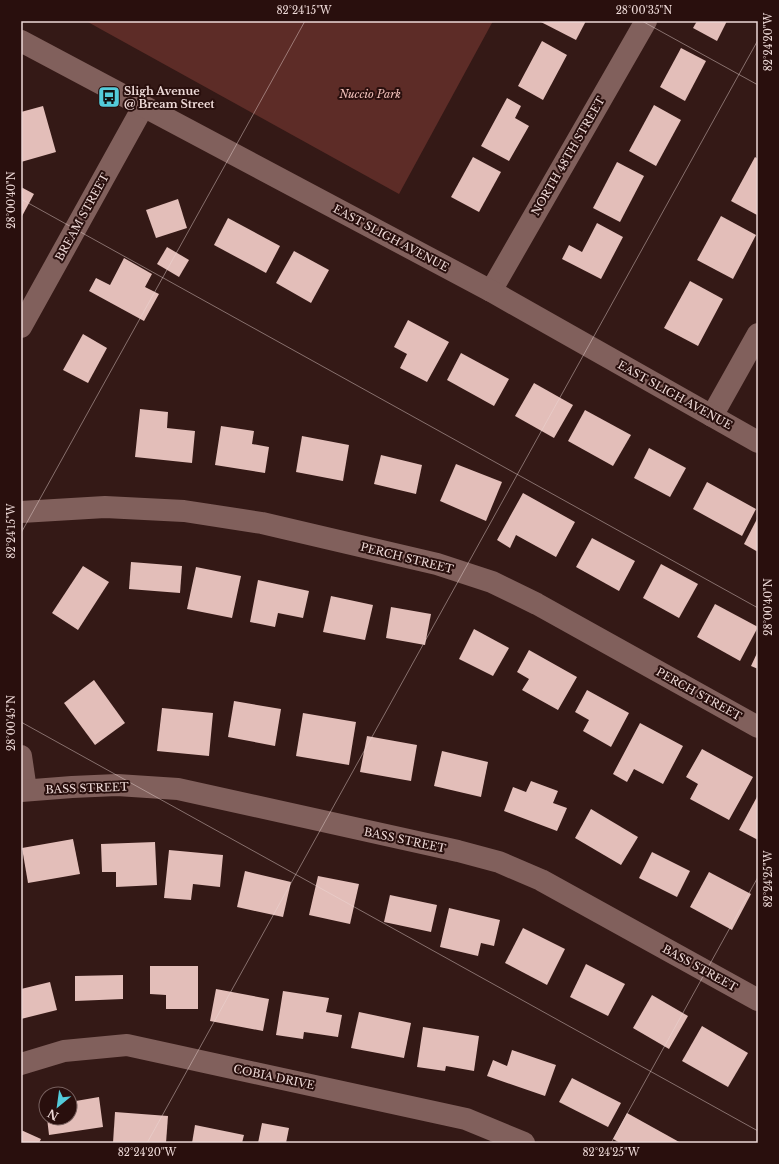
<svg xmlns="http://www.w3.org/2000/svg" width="779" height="1164" viewBox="0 0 779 1164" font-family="'Libre Baskerville',serif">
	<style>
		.green { fill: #5d2c27 }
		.building { fill: #e3beb9 }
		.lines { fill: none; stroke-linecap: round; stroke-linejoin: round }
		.street { stroke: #81605c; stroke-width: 22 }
		.secondary { stroke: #81605c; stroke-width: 22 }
		.ticks { fill: none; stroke: #edd9d7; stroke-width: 1; stroke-opacity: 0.45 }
		.labels { text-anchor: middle; stroke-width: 4; stroke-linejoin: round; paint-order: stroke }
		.poi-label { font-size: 11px; font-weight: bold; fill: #edd9d7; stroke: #290f0d; text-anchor: start }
		.park-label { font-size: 11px; font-style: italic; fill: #f1c0ba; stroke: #290f0d }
		.street-label { font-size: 11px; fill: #edd9d7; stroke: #290f0d }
		.neatline { fill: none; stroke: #edd9d7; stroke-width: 1.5 }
		.ticks-label { font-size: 10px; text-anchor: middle; fill: #edd9d7 }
	</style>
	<rect width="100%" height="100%" fill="#341916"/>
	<polygon class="green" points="86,21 493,21 399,194"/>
	<g class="building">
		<polygon points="539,21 586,21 576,40"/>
		<polygon points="697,21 727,21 717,41 693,28"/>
		<polygon points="542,41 567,55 543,100 518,86"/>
		<polygon points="681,48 706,61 685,101 660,87"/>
		<polygon points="507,98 521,106 515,118 529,126 509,161 481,146"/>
		<polygon points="654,105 681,120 656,166 629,151"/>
		<polygon points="43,106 56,152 21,162 21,112"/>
		<polygon points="473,157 501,172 479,212 451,197"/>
		<polygon points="755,157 758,159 758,213 757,215 731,201"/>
		<polygon points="617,162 644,176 620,222 593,208"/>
		<polygon points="21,187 34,194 21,218"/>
		<polygon points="178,199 187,228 156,238 146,210"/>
		<polygon points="721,216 756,235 733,279 697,260"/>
		<polygon points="228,218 280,246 266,273 214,245"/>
		<polygon points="597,223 623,237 601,279 562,259 569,245 582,252"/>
		<polygon points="167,247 189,260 179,277 157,264"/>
		<polygon points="294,251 329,270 311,303 276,283"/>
		<polygon points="124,258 152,274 145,287 159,294 144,321 89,291 96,278 110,285"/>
		<polygon points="690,281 723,299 698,346 664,328"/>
		<polygon points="408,320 449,342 427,382 400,368 407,354 394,347"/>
		<polygon points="83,334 107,348 88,383 63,370"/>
		<polygon points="461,353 509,379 494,406 447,380"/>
		<polygon points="534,383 573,405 554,438 515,416"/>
		<polygon points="140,409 168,412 167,428 195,431 192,463 135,457"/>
		<polygon points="585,410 631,435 613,466 568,441"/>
		<polygon points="221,426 254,431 252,444 269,447 265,473 215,465"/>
		<polygon points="302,436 349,445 343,481 296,472"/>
		<polygon points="649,448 686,468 670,497 634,478"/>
		<polygon points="381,455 422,465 416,494 374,484"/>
		<polygon points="456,464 502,482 486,521 440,501"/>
		<polygon points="707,482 756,509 742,536 693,509"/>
		<polygon points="523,493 575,522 556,557 516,535 510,548 497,540"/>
		<polygon points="758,517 758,552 744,544"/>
		<polygon points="592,538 635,561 619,591 576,567"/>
		<polygon points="131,562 182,566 180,593 129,589"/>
		<polygon points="661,564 698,584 679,618 643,598"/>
		<polygon points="83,566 109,582 78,630 52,613"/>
		<polygon points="196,567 241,576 232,618 187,609"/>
		<polygon points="258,580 309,591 303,618 278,613 275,627 250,622"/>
		<polygon points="331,596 373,605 365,640 323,632"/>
		<polygon points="715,604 758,627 740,661 697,637"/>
		<polygon points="391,607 431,614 425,645 386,638"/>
		<polygon points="474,629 509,648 493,676 459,659"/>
		<polygon points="529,650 577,677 558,710 522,690 529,679 517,672"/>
		<polygon points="758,651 758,669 751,666"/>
		<polygon points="94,680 125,723 95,745 64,703"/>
		<polygon points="587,690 629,713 611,747 583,731 589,720 575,712"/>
		<polygon points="234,701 281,709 275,746 228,737"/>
		<polygon points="162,708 213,713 209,756 157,751"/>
		<polygon points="303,713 356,722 349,765 296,756"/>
		<polygon points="640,723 683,746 663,784 634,769 627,782 613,774"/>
		<polygon points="367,736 417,745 411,781 360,772"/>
		<polygon points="702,749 753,777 729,820 690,799 698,784 686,777"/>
		<polygon points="442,751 488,762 481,797 434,786"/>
		<polygon points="531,781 558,791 553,803 567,808 557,831 504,811 513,787 526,792"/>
		<polygon points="758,795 758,840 739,830"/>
		<polygon points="591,809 638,837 621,865 575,838"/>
		<polygon points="73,839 80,874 28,883 22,848"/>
		<polygon points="155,842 157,885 116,887 116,872 102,872 101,844"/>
		<polygon points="169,850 223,855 220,887 193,884 191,900 164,898"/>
		<polygon points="652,852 690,871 677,897 639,878"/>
		<polygon points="245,871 291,882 283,917 237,907"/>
		<polygon points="709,872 751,894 732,930 690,907"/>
		<polygon points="318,876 359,884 350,924 309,915"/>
		<polygon points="390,895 437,905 431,932 384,922"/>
		<polygon points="449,908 500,920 494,946 481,943 478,956 440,947"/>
		<polygon points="523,928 565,949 547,985 505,963"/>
		<polygon points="586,964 625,984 608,1016 570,997"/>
		<polygon points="150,966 198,966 198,1009 166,1009 166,995 150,994"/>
		<polygon points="123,975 123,999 75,1001 75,976"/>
		<polygon points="50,982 57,1010 21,1019 21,989"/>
		<polygon points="216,989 269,999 263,1031 210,1021"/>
		<polygon points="283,991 329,998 326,1012 342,1015 338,1037 304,1032 303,1039 276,1035"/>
		<polygon points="652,995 688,1016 669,1049 633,1028"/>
		<polygon points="359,1012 411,1023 404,1058 351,1048"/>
		<polygon points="702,1026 748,1053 728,1087 682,1061"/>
		<polygon points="423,1027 479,1036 474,1071 446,1066 445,1071 417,1067"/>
		<polygon points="512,1050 556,1065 545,1096 487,1076 493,1060 507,1066"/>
		<polygon points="572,1078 621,1103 608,1127 559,1102"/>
		<polygon points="99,1097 103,1127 49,1135 47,1118 70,1118 70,1102"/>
		<polygon points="115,1112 168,1116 166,1143 113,1143"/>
		<polygon points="627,1113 681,1143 620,1143 613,1139"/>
		<polygon points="262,1123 289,1128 286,1143 258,1143"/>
		<polygon points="195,1125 244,1135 242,1143 192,1143"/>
		<polygon points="21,1130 41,1139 39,1143 21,1143"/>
	</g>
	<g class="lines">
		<g class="street">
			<polyline points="491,291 646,21"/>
			<polyline points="21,327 143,107"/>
			<polyline points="712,416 758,334"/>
			<polyline points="21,512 105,507 184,511 262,523 437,564 492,582 537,604 758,727"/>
			<polyline points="21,756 26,790"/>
			<polyline points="21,791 72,787 117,785 178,789 458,851 499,862 541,880 758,1000"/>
			<polyline points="21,1064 64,1051 127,1045 466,1119 524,1143"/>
		</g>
		<polyline class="secondary" points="21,41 491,291 758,442"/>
	</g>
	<path class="ticks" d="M642 21 758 85M21 199 758 608M21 533 305 21M21 722 758 1131M147 1143 758 40M611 1143 758 877"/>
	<defs>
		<g id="bus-square" transform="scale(1.15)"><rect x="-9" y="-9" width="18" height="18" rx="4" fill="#53cbda" stroke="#290f0d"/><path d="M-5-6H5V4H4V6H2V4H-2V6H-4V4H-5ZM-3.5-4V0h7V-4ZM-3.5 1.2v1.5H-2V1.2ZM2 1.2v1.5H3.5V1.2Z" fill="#111"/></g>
	</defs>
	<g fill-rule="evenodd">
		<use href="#bus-square" x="109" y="97"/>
	</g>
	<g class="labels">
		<g class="poi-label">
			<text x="124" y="95">Sligh Avenue<tspan x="124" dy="13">@ Bream Street</tspan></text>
		</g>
		<g class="park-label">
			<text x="370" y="98">Nuccio Park</text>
		</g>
		<g class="street-label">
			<text transform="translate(568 156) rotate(-60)" y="4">NORTH 48TH STREET</text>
			<text transform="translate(82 217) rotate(-61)" y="4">BREAM STREET</text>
			<text transform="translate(391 238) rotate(28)" y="4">EAST SLIGH AVENUE</text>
			<text transform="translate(675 395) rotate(29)" y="4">EAST SLIGH AVENUE</text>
			<text transform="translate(407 558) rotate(14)" y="4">PERCH STREET</text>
			<text transform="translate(699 694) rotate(29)" y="4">PERCH STREET</text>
			<text transform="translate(87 788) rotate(-2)" y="4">BASS STREET</text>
			<text transform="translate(405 840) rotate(12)" y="4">BASS STREET</text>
			<text transform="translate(700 968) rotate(29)" y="4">BASS STREET</text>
			<text transform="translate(274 1077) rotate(12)" y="4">COBIA DRIVE</text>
		</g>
	</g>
	<rect width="779" height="1164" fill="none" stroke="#290f0d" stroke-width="44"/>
	<g transform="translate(58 1106) rotate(209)"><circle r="19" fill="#290f0d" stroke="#77605e"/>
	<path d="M0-3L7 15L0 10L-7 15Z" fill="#53cbda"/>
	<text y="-6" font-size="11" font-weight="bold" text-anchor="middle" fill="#edd9d7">N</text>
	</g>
	<rect x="22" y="22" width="735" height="1120" class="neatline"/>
	<g class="ticks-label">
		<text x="304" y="14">82°24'15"W</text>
		<text x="644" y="14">28°00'35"N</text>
		<text transform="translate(768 42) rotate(-90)" y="4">82°24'20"W</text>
		<text transform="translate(11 200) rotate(-90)" y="4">28°00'40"N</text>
		<text transform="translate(11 531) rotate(-90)" y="4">82°24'15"W</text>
		<text transform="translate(768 607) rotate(-90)" y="4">28°00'40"N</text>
		<text transform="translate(11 723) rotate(-90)" y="4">28°00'45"N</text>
		<text transform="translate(768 879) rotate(-90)" y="4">82°24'25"W</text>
		<text x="147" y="1156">82°24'20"W</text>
		<text x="611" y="1156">82°24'25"W</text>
	</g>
</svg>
